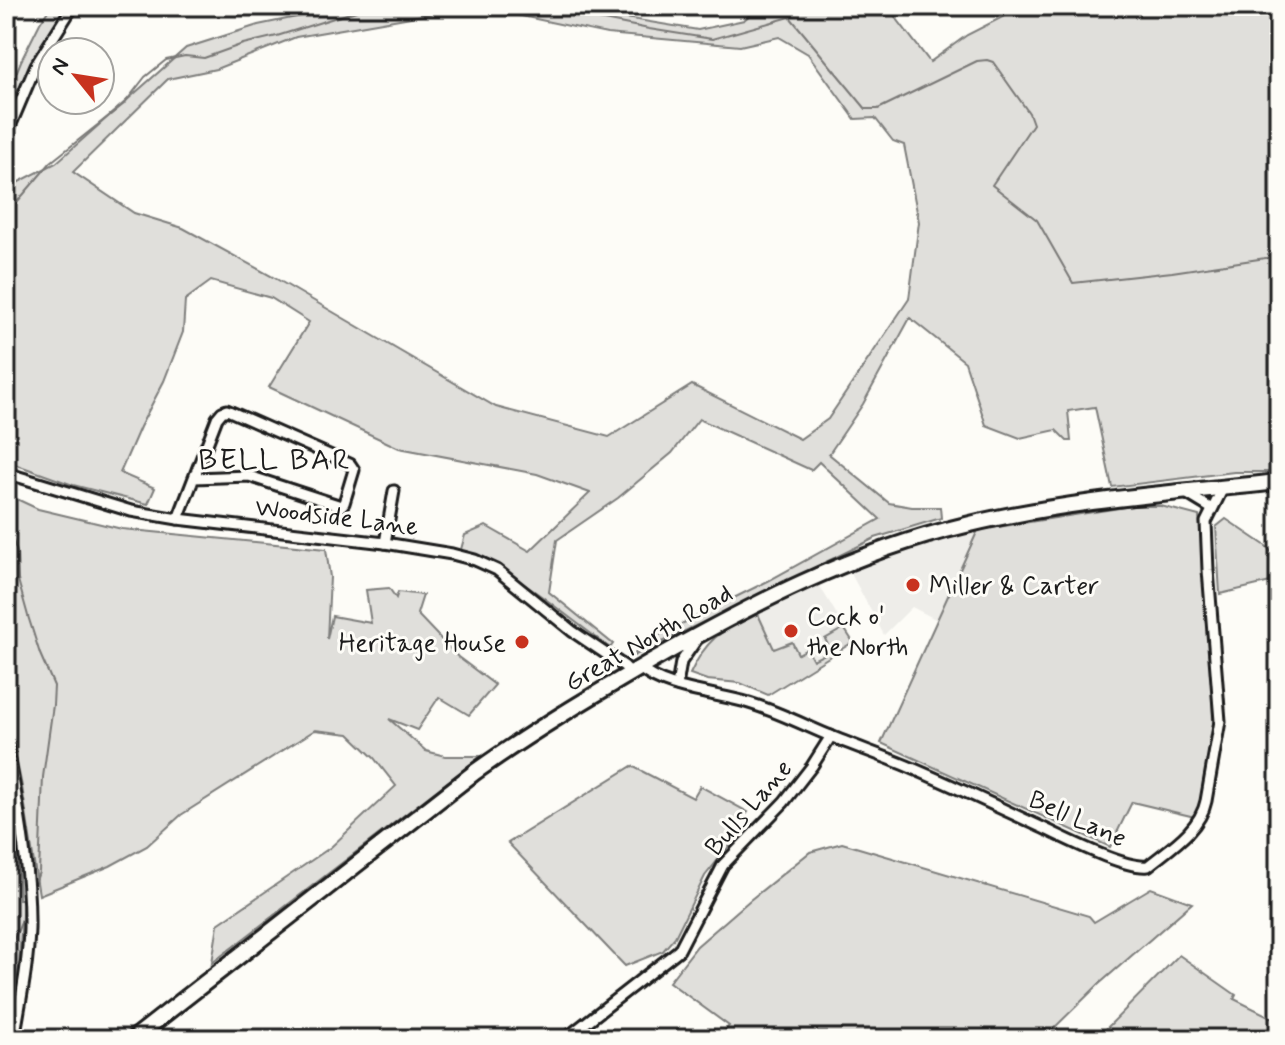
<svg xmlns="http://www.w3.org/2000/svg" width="1285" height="1045" viewBox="0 0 1285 1045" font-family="Mynerve,sans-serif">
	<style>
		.built { fill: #eeede9 }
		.green { fill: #e0dfdb; stroke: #7e7e7c; stroke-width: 2; fill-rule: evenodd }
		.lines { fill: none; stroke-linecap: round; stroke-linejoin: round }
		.stream { stroke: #797876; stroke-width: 2 }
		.street-casing { stroke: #1c1c1c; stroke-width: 15 }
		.primary-casing { stroke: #1c1c1c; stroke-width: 20 }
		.street { stroke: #fdfcf7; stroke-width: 9 }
		.primary { stroke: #fdfcf7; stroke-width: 14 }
		.poi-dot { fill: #c8321e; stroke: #fdfcf7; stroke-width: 3 }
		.labels { text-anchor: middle; stroke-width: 6; stroke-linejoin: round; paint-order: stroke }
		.street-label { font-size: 26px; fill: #1c1c1c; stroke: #fdfcf7 }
		.poi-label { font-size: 26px; fill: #1c1c1c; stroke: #fdfcf7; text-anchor: start }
		.quarter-label { font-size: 30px; letter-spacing: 2px; fill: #1c1c1c; stroke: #fdfcf7 }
	</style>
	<rect width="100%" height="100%" fill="#fdfcf7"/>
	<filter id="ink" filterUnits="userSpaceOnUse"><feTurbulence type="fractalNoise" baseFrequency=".0125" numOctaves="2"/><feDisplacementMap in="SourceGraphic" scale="16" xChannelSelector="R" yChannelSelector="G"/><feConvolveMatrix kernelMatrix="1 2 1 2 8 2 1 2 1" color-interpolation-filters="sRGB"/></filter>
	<g filter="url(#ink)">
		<g class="built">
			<polygon points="978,530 937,620 912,607 884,635 849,570 925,544"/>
			<polygon points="818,583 853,642 768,695 740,683 707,680 690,674 698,657 718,633 764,607"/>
		</g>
		<g class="green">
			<polygon points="51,6 65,6 23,80 6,123 6,98 21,61 40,23"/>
			<path d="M350 6H553L698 30 744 20 760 6H887L930 62 967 35 1024 6H1279V472H1234L1112 487 1095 407 1068 411 1071 441H1067L1056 430 1020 438 986 425 965 362 910 318 863 404 829 454 889 503 912 507H940L941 518 875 538 634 656 639 645 768 581 880 519 819 462 811 470 699 419 672 453 618 498 557 540 549 592 613 644 610 648 544 598 491 561 460 553 465 535 486 526 530 551 590 493 537 474 399 448 269 387 309 322 271 298 211 281 185 300 183 332 164 381 140 427 120 473 155 488 148 504 73 485 6 461V178L15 184 56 163 186 48 258 25ZM474 6 607 34 740 46 779 37 808 54 855 119 875 118 893 141 904 145 919 222 909 299 828 419 800 439 692 385 609 437 496 407 273 277 183 228 134 213 73 172 168 79 216 69 296 37Z"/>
			<polygon points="6,494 38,509 122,529 326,549 330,577 327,639 332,616 371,623 366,590 389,588 396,598 398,592 423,595 417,614 458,657 495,685 469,715 439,697 417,730 389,719 426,751 445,756 481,756 212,963 218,924 331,847 396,786 374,758 349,734 315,730 181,815 147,846 110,866 39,895 22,787 6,707"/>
			<polygon points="1132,506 1161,506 1199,516 1212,683 1213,724 1200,807 1195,817 1132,802 1110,847 881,743 978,530"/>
			<polygon points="1226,519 1266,546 1279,560 1279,580 1220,594 1216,527"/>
			<path d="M757 612 774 649 792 642 798 654 807 649 813 660 831 651 825 639 844 628 853 642 768 695 740 683 707 680 690 674C707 637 722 631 757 612Z"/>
			<polygon points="632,766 693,798 700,786 748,812 730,838 733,841 705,876 675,937 663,951 625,966 508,843"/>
			<polygon points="6,778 17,842 19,899 23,899 18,981 6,1038"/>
			<polygon points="842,843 1089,916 1094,922 1151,888 1192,903 1098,985 1043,1039 718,1039 729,1026 669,982 697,946 750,900 810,852"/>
			<polygon points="1179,955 1236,995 1234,999 1279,1021 1279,1039 1096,1039"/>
		</g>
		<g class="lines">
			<g class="stream">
				<polyline points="533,6 649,29 712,39 790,17 866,109 878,109 977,61 987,60 993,62 1029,113 1033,124 992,185 1037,220 1073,283 1172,272 1279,256"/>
				<polyline points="6,215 51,162 124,104 145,77 166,60 185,56 204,58 243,44 277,36 372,6"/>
				<polyline points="6,521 17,552 18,580 28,616 40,654 54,686 53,705 43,777 39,872 34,887"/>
				<polyline points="6,958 23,918"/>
			</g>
			<g class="street-casing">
				<g id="street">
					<polyline points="6,10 13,6"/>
					<polyline points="6,136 36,65 73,6"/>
					<polyline points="6,473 131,511 178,519 385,543 452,554 475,560 497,570 572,631 624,666 631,673"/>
					<polyline points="1184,492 1212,509"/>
					<polyline points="178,519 217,418 222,412 227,410 350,464 354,470 344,503 341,506 249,476 194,478"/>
					<polyline points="385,543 394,491"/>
					<path d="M640 668C663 690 717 693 749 703 776 711 802 724 828 735 854 746 881 755 907 766 952 785 996 806 1041 827 1065 838 1124 869 1148 866 1170 848 1200 830 1206 801L1220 721 1208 570 1206 522 1223 488"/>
					<polyline points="677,686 681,662 697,639"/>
					<path d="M6 739C17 802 30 865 29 929 28 966 20 1003 14 1039"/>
					<polyline points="565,1039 679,950 723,865 784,802 812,766 831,736"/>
				</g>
			</g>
			<g class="primary-casing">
				<path id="primary" d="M133 1039 475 772C531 732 590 697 650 662 750 605 852 552 966 525 1069 500 1174 493 1279 482"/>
			</g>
			<use href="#street" class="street"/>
			<use href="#primary" class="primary"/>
		</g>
	</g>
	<g class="poi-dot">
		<circle cx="913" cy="585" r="8"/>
		<circle cx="791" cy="631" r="8"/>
		<circle cx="522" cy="642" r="8"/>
	</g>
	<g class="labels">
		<g class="street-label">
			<text transform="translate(337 516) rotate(7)" y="9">Woodside Lane</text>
			<text transform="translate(648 637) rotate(-30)" y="9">Great North Road</text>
			<text transform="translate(748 807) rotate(-49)" y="9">Bulls Lane</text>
			<text transform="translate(1078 818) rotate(24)" y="9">Bell Lane</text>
		</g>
		<g class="poi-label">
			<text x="929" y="594">Miller &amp; Carter</text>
			<text x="807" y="625">Cock o'<tspan x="807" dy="30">the North</tspan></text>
			<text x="506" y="651" text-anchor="end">Heritage House</text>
		</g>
		<g class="quarter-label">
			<text x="275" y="469">BELL BAR</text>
		</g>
	</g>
	<rect width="1285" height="1045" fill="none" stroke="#fdfcf7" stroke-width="32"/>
	<rect x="16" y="16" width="1253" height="1013" fill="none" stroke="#1c1c1c" stroke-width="3" filter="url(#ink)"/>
	<g transform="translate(76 76) rotate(300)"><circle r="38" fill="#fdfcf7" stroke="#a3a29f" stroke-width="2"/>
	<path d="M0-6L14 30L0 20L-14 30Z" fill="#c8321e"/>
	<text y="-12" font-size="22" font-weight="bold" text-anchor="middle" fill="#1c1c1c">N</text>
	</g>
</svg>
